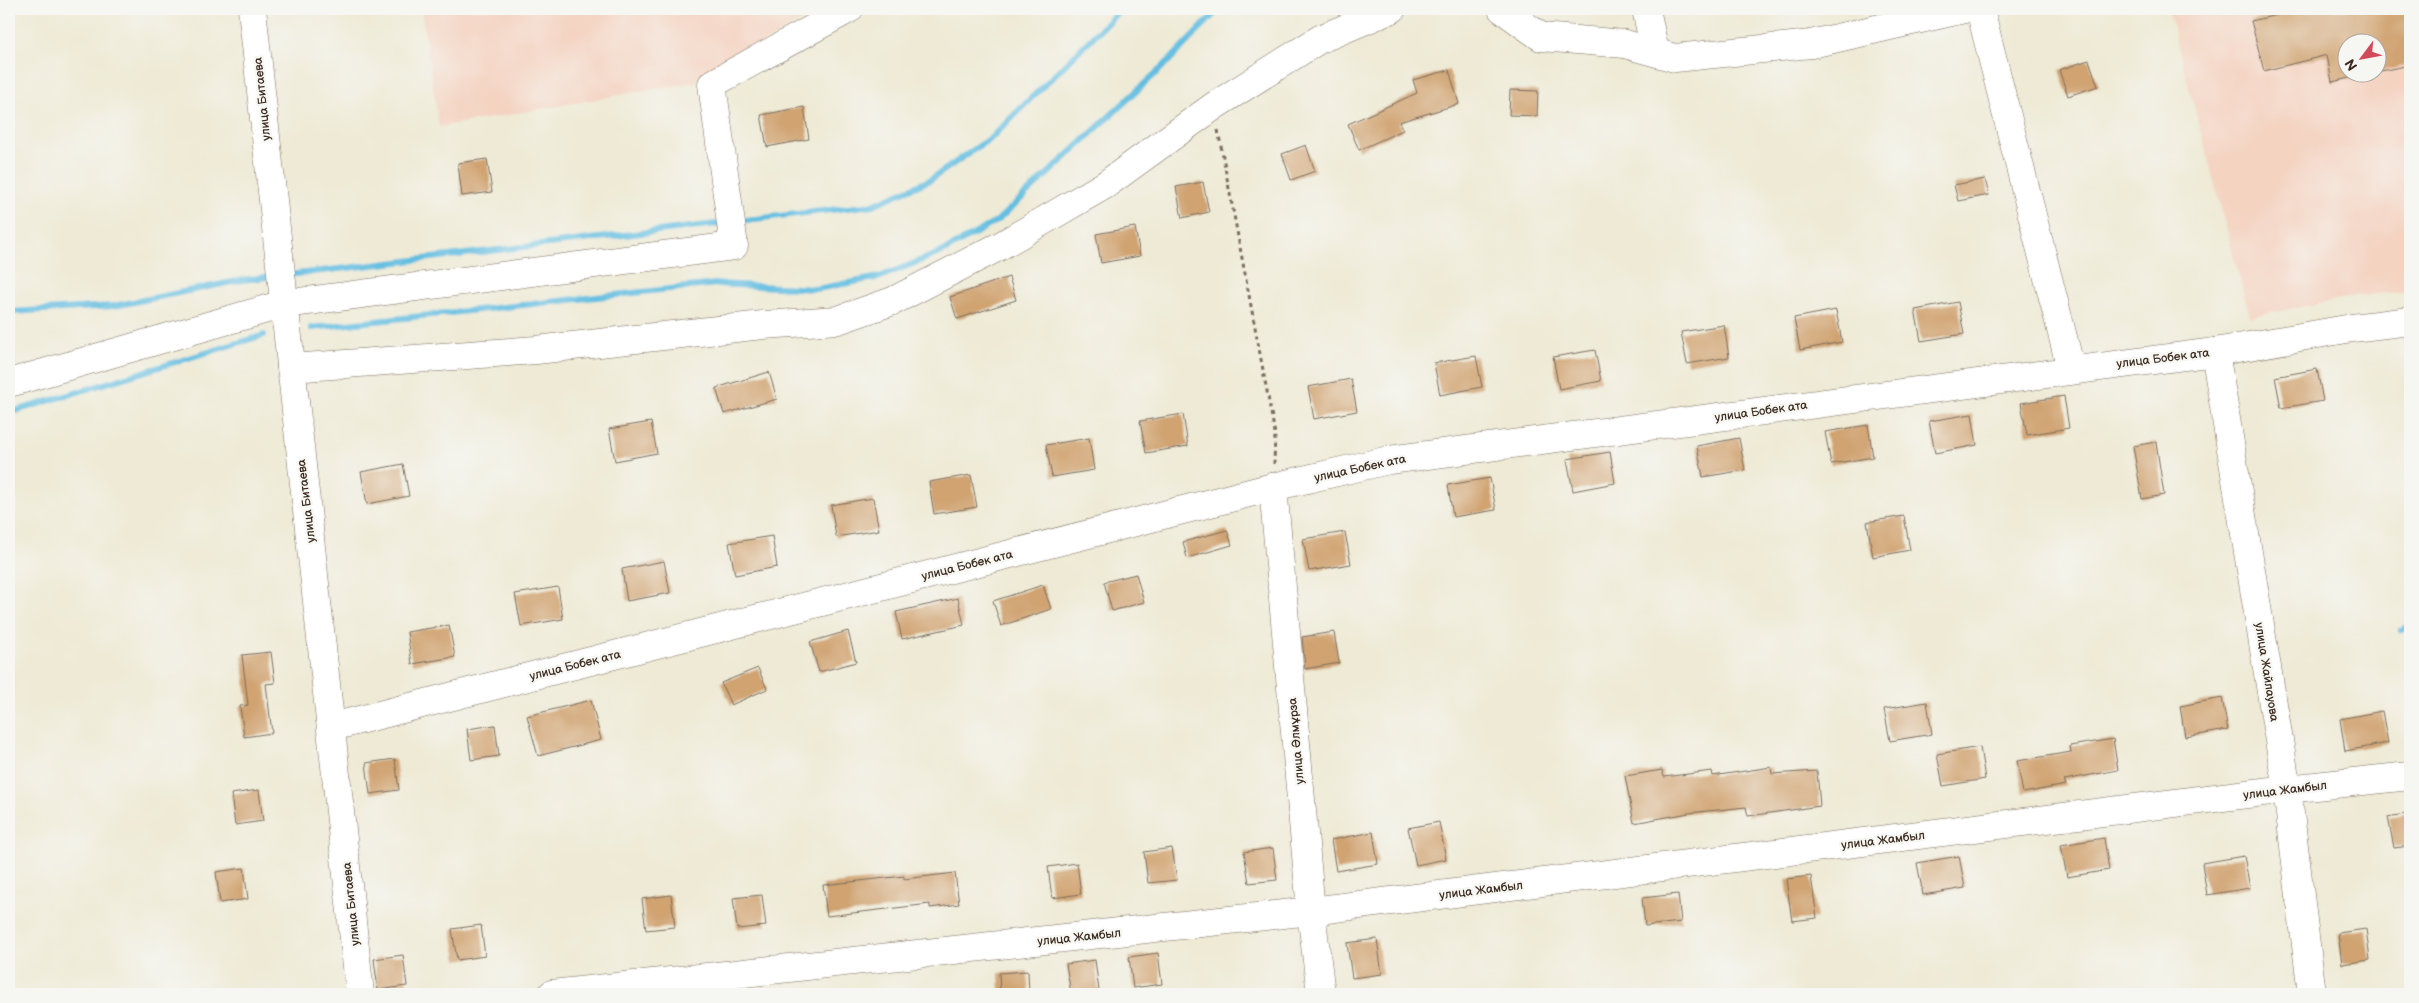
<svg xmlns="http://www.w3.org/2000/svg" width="2419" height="1003" viewBox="0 0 2419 1003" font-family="'Balsamiq Sans',sans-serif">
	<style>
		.built { fill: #f4d3c1; fill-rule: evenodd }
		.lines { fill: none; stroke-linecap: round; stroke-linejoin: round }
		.stream { stroke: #63bee1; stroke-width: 6 }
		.building { fill: #d0a371 }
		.minor-casing { stroke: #7a6d5e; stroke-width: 29 }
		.path { stroke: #7a6d5e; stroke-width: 3; stroke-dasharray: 4 4; stroke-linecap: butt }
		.minor { stroke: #fff; stroke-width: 28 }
		.labels { text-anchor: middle; stroke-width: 4.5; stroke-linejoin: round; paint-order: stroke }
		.street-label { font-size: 12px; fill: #3b2a1e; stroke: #f6f6f2 }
	</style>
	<rect width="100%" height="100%" fill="#f6f6f2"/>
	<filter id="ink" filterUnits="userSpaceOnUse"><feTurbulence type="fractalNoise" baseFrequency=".02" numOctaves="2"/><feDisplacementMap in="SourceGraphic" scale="10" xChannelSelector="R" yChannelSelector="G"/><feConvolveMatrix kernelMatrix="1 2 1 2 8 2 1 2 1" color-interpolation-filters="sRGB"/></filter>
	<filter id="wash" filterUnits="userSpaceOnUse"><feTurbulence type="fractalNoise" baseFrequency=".0096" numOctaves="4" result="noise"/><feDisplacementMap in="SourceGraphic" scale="20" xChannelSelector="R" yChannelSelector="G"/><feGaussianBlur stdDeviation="1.12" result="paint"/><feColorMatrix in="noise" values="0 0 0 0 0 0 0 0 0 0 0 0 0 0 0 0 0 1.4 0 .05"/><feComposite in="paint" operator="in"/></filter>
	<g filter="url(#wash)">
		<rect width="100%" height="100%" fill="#eeead5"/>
		<g class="built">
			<polygon points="421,9 822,9 694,82 439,127"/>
			<path d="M2168 9H2410V291L2356 296 2250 317ZM2346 42H2376V72H2346Z"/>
		</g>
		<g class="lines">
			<g class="stream">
				<polyline points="738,221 873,205 930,180 992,137 1121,9"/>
				<polyline points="288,275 725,223"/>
				<polyline points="9,312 114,306 242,280 276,276"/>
				<polyline points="311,328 716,284 817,289 880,277 944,251 997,221 1170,60 1219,9"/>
				<polyline points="9,413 264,335"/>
				<polyline points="2401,630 2410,626"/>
			</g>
		</g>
		<g id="blocks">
			<g class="building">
				<polygon points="2303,9 2410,9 2410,65 2376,72 2376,42 2346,42 2346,72 2376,72 2332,82 2327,55 2264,71 2251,21"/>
				<polygon points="2089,60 2098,86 2068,96 2059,70"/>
				<polygon points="1449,70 1459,104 1399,122 1403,130 1359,150 1348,124 1417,93 1413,80"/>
				<polygon points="1510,90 1538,91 1537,116 1509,115"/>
				<polygon points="804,107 809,139 767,147 761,115"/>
				<polygon points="1306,145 1315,171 1291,180 1282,154"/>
				<polygon points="487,159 492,192 462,196 458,163"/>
				<polygon points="1985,179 1989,195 1958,201 1954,185"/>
				<polygon points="1203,182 1209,212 1182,218 1176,187"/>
				<polygon points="1135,227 1140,256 1101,263 1096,234"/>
				<polygon points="1009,277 1016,300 957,319 950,297"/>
				<polygon points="1958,302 1964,334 1921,341 1915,310"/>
				<polygon points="1836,310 1842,342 1800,350 1794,318"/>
				<polygon points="1724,325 1729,357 1687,364 1681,332"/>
				<polygon points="1595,350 1601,381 1559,389 1553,357"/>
				<polygon points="1476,356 1482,387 1440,395 1434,363"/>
				<polygon points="2317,369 2323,401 2281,408 2275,377"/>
				<polygon points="769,372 777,399 724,414 716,388"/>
				<polygon points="1351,379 1357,411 1314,419 1308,387"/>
				<polygon points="2064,396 2069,428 2027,435 2021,403"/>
				<polygon points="1183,414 1188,446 1146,453 1140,421"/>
				<polygon points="1972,414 1977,445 1935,453 1929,421"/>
				<polygon points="651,422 657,453 615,461 609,429"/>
				<polygon points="1868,425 1873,457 1831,464 1825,432"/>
				<polygon points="1089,438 1094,470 1052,477 1046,445"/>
				<polygon points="1739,438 1745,470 1703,477 1697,446"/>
				<polygon points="2156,442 2164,495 2142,499 2133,446"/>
				<polygon points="1610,452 1615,483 1573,491 1567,459"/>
				<polygon points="403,464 409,496 367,504 361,472"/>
				<polygon points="971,475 977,507 934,514 929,482"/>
				<polygon points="1490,478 1496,510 1453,517 1448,485"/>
				<polygon points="873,498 879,530 836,537 831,505"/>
				<polygon points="1904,516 1910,550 1873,557 1867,522"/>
				<polygon points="1227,530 1232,545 1187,558 1183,542"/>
				<polygon points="1345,532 1351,564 1309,571 1303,539"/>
				<polygon points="772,536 777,567 735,575 729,543"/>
				<polygon points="664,561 670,593 627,601 622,569"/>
				<polygon points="1136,574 1144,602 1112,611 1104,582"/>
				<polygon points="1043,585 1051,609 1001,626 993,601"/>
				<polygon points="558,587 563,619 521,626 515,594"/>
				<polygon points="958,598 964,625 902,639 896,612"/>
				<polygon points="449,625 455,657 412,664 407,632"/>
				<polygon points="848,631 856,662 819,672 810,642"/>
				<polygon points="1334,632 1339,663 1305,669 1302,637"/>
				<polygon points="271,652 275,683 266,684 272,733 244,737 240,706 248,705 242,655"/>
				<polygon points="758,668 767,689 731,705 721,683"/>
				<polygon points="2222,698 2228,730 2185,737 2180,706"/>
				<polygon points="591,700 601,740 538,756 527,716"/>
				<polygon points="1927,702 1932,734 1890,741 1884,709"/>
				<polygon points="2382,711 2388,743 2345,751 2340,719"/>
				<polygon points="495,725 499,756 471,760 467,729"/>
				<polygon points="2113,739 2118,770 2064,780 2066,785 2023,793 2017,761 2071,752 2070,746"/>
				<polygon points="1980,747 1985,779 1943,786 1937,754"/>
				<polygon points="395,759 399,790 370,794 366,763"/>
				<polygon points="1771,767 1772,774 1817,771 1820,806 1748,816 1746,807 1689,813 1634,823 1625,776 1662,770 1664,777 1712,771 1713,776"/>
				<polygon points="259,790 263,821 235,825 231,794"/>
				<polygon points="2410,813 2410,846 2394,848 2388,817"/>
				<polygon points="1439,822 1446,859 1416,865 1408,828"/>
				<polygon points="1373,832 1378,864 1336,871 1331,840"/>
				<polygon points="2104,838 2109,870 2067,877 2061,845"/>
				<polygon points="1172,848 1177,880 1148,883 1144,852"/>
				<polygon points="1273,848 1277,880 1249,883 1244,852"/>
				<polygon points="1959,856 1965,888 1923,895 1917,863"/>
				<polygon points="2244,856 2250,888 2207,895 2202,863"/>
				<polygon points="1077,863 1081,894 1052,898 1048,867"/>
				<polygon points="244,868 248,899 220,903 216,872"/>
				<polygon points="955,873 959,904 930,908 930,904 827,916 823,885 904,876 904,879"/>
				<polygon points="1811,876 1817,918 1792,921 1786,879"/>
				<polygon points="1678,894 1681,922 1645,926 1642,898"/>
				<polygon points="671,895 675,927 646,930 642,899"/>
				<polygon points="762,895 766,926 737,929 733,898"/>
				<polygon points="481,925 485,956 457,960 452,929"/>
				<polygon points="2366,929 2370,960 2342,964 2338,933"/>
				<polygon points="1377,939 1382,974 1352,978 1347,943"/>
				<polygon points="1158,953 1162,984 1133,988 1129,957"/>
				<polygon points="403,955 407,986 378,990 374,959"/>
				<polygon points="1095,960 1099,991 1071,994 1066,964"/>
				<polygon points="1028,971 1029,994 1000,994 999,973"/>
			</g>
		</g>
	</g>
	<g filter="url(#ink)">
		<use href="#blocks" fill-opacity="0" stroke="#7a6d5e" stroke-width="1"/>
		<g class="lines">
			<g class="minor-casing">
				<g id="minor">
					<polyline points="252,9 360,994"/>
					<polyline points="1502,9 1541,37 1625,44 1675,58 1811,44 1964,9"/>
					<polyline points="1646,9 1655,52"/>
					<polyline points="1980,9 2071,369"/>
					<polyline points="2215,352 2287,789 2312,994"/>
					<polyline points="291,368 536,350 763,325 838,320 893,301 1000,246 1105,185 1214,106 1320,39 1392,9"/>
					<polyline points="9,383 284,304 734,246 712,84 849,9"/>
					<polyline points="1273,487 1311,911 1321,994"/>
					<polyline points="332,727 1273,487 1389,460 2215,352 2352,328 2410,321"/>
					<polyline points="552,994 1311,911 2287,789 2410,776"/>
				</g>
			</g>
			<polyline class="path" points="1218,130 1275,434 1274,464"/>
			<use href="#minor" class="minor"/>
		</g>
	</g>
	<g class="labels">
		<g class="street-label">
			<text transform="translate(262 99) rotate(-96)" y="4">улица Битаева</text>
			<text transform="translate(2163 358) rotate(-7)" y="4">улица Бобек ата</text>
			<text transform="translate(1761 411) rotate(-8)" y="4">улица Бобек ата</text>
			<text transform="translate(1360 468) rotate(-12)" y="4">улица Бобек ата</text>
			<text transform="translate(306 501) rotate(-97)" y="4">улица Битаева</text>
			<text transform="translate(967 565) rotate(-14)" y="4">улица Бобек ата</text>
			<text transform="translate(575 665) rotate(-14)" y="4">улица Бобек ата</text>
			<text transform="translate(2267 672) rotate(81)" y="4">улица Жайлауова</text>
			<text transform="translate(1296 741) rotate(-95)" y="4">улица Әлмұрза</text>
			<text transform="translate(2285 790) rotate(-7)" y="4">улица Жамбыл</text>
			<text transform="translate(1883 840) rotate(-7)" y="4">улица Жамбыл</text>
			<text transform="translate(1481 890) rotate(-7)" y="4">улица Жамбыл</text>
			<text transform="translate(351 904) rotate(-96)" y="4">улица Битаева</text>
			<text transform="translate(1079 937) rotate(-6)" y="4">улица Жамбыл</text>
		</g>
	</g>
	<rect width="2419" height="1003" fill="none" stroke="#f6f6f2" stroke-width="30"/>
	<g transform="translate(2362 58) rotate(238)"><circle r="24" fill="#f6f6f2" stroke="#aba49d"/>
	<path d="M0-4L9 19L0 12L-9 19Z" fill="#d1495b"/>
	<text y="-8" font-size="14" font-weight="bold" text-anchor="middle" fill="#3b2a1e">N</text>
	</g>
</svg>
